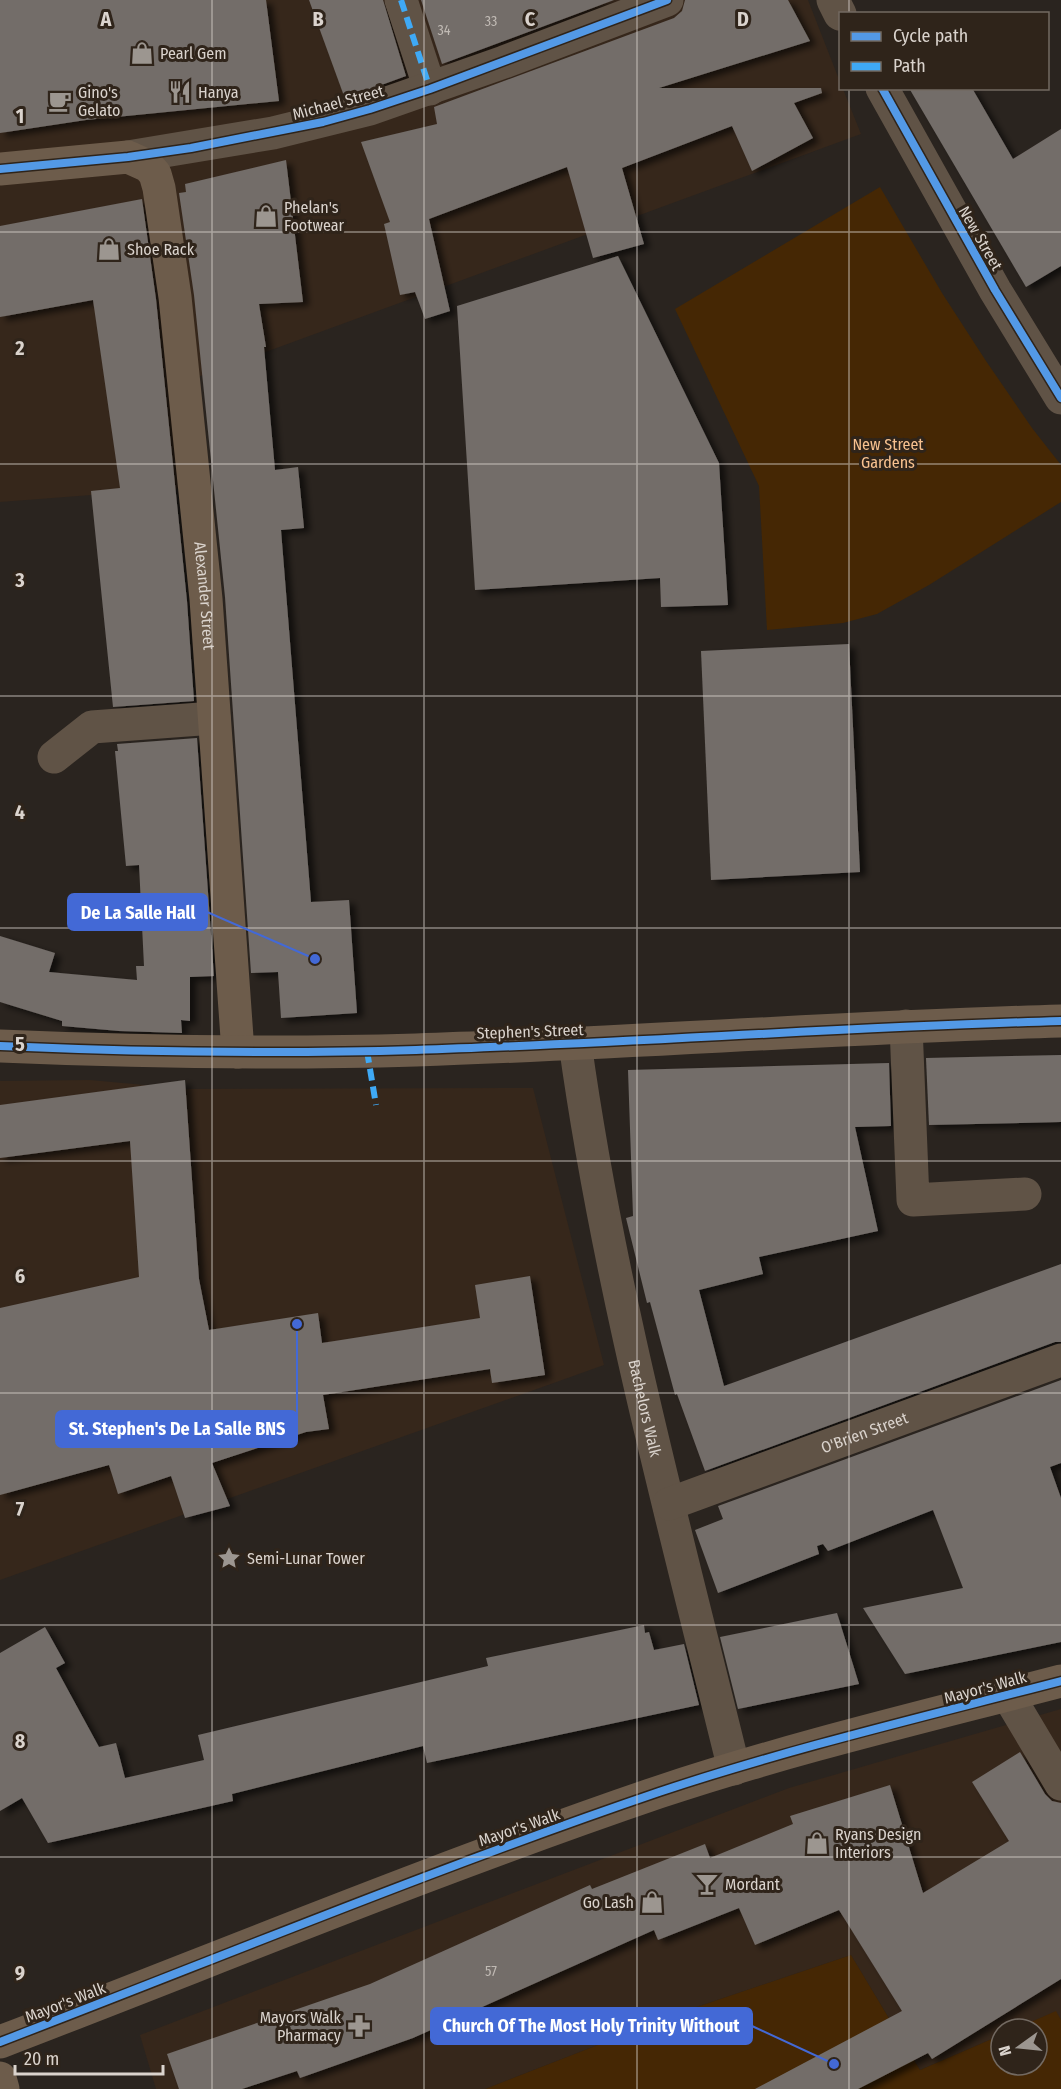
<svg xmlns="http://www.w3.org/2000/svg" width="1061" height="2089" viewBox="0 0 1061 2089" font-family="'Fira Sans Condensed',sans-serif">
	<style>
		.built { fill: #36271b }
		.green { fill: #452704 }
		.building { fill: #736d69; filter: url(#shadow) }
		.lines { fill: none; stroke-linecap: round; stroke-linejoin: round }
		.street { stroke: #605346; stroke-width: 33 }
		.secondary { stroke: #6d5c4b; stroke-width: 33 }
		.quiet { stroke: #3fa9f5; stroke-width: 6; stroke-dasharray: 12 6; stroke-linecap: butt }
		.cycleway-casing { stroke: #2f241a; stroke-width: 11 }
		.cycleway { stroke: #5399e6; stroke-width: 8 }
		.grid { fill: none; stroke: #dad3cd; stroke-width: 1.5; stroke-opacity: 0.55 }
		.labels { text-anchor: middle; stroke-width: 6; stroke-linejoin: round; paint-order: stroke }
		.number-label { font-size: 14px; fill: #c0bab4 }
		.poi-label { font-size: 16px; fill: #dad3cd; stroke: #2f241a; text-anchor: start }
		.street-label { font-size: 16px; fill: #dad3cd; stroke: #2f241a }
		.park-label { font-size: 16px; fill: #f7c18f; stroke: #2f241a }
		.grid-label { font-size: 20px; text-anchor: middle; font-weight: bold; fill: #dad3cd; stroke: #2f241a; stroke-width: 6; stroke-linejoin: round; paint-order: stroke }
		.leader { fill: none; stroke: #4369d6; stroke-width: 2 }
		.callout-dot { fill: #4369d6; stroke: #2f241a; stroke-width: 2 }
		.callout { fill: #4369d6; stroke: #4369d6; stroke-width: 2 }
		.callout-label { font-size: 18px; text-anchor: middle; font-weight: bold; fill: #fff }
	</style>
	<defs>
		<filter id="shadow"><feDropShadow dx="6" dy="4" stdDeviation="3" flood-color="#0009"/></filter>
	</defs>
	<rect width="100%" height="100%" fill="#2a241f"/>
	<g class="built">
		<polygon points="25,0 808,0 840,82 840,88 843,89 861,134 173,386 183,488 0,502 0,7"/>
		<polygon points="90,1080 188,1089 533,1088 604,1365 0,1580 0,1081"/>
		<polygon points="1061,1709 1061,2020 1055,2012 1015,2029 1001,2029 1001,2035 920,2070 851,1955 685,2011 485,2089 156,2089 140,2035 789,1788"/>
	</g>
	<g class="green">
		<polygon points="880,187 942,293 986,361 1032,428 1061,465 1061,502 929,585 877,614 843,623 767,630 759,486 675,309"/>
		<polygon points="851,1955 920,2070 1001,2035 1001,2065 1037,2065 1037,2029 1015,2029 1056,2011 1061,2020 1061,2089 485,2089 685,2011"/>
	</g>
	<g class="building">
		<polygon points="0,0 266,0 279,101 86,120 0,133"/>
		<polygon points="309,0 383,0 406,76 365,91 344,96"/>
		<polygon points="421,0 614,0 442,64"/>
		<polygon points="685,0 788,0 810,41 659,88 821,88 822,93 794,103 813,138 752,171 732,126 622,168 644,244 593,258 567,167 429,219 450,311 425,319 415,292 400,295 384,224 390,222 361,142 437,124 434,107 674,18 682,11"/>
		<polygon points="909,88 972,88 1013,159 1061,129 1061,266 1026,287"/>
		<polygon points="286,160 303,302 259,304 266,347 264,347 275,470 298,467 304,528 281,530 311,902 349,900 357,1013 281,1018 278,972 251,973 225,597 194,295 179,193 186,192 185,184"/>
		<polygon points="142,199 156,299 187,601 194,701 113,707 91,491 120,488 93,300 0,317 0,226"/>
		<polygon points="618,256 719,463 728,605 661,607 660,578 475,590 457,306"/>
		<polygon points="849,644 860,872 711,880 701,651"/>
		<polygon points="197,738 214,976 190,977 190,1021 181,1020 182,1033 119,1031 62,1026 62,1021 0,1002 0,936 55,953 49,972 137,980 136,966 144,966 139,865 126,866 115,751 118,751 117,744"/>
		<polygon points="1061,1055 1061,1122 929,1125 926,1058"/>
		<polygon points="889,1063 891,1126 855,1127 878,1231 759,1257 763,1274 699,1290 724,1386 1061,1264 1061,1342 1055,1342 705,1471 677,1394 675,1395 650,1302 647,1303 626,1218 633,1216 628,1070"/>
		<polygon points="185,1080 199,1279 209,1330 318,1313 322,1343 480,1318 475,1285 530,1276 545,1375 492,1383 490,1369 323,1395 329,1429 306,1432 212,1463 230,1506 185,1518 171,1476 118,1494 109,1465 0,1495 0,1308 139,1277 130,1141 0,1158 0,1105"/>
		<polygon points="1061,1380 1061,1463 1050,1467 1061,1498 1061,1642 905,1674 863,1608 963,1588 933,1510 828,1551 823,1544 817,1546 819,1554 718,1593 695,1530 723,1519 718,1506"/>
		<polygon points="837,1613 859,1684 738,1709 720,1637"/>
		<polygon points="644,1625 645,1633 649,1632 654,1650 684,1644 699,1705 427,1763 423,1746 232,1794 233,1801 48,1843 22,1798 0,1811 0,1653 45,1627 65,1663 56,1668 99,1747 116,1743 125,1778 204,1760 198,1735 488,1666 486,1658"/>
		<polygon points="1020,1752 1045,1794 1052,1801 1061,1803 1061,1979 932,2059 928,2053 858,2089 755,2089 902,2011 839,1910 755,1945 739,1908 658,1940 654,1930 413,2038 300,2078 297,2071 242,2089 179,2089 167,2054 370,1984 590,1885 592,1889 705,1844 710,1858 793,1824 790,1816 890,1785 923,1893 1009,1841 972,1782"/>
	</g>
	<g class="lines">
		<g class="street">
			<polyline points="401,0 430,89"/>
			<polyline points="833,0 840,14"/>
			<polyline points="882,88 995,290 1061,398"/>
			<polyline points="128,157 273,133 370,109 504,62 667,0"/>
			<polyline points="54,757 92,727 214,718"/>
			<polyline points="906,1026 913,1200 1025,1194"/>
			<path id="s1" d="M575 1043C609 1289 675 1528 734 1769"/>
			<path id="s2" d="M669 1504 1061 1360"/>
			<polyline points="1008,1695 1061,1784"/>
		</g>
		<g class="secondary">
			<path id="s3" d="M0 169 128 157 148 166 155 174 159 188 175 297 206 599 238 1052"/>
			<path d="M0 1046C139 1052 277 1054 416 1050 631 1043 846 1027 1061 1021"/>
			<path d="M0 2042C219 1958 436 1868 659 1792 791 1748 927 1716 1061 1681"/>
			<polyline points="0,2078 3,2089"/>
		</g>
		<g class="quiet">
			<polyline points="401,0 430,89"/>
			<polyline points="367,1051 376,1105"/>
		</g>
		<g class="cycleway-casing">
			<g id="cycleway">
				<polyline points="882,88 995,290 1061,398"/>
				<polyline points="0,169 128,157 191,148 323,122 370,109 430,89 667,0"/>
				<path d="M0 1046C139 1052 277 1054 416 1050 631 1043 846 1027 1061 1021"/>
				<path d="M0 2042C219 1958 436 1868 659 1792 791 1748 927 1716 1061 1681"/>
			</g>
		</g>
		<use href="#cycleway" class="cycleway"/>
	</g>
	<path class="grid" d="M212 0V2089M424 0V2089M637 0V2089M849 0V14M849 88V2089M0 232H1061M0 464H1061M0 696H1061M0 928H1061M0 1161H1061M0 1393H1061M0 1625H1061M0 1857H1061"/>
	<defs>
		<g id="shop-bare" transform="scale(1.8)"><path d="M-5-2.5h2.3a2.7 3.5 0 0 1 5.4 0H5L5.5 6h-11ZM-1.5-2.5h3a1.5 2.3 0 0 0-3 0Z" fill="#9c9690" stroke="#2f241a" stroke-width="2.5" paint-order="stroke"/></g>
		<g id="restaurant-bare" transform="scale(1.8)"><path d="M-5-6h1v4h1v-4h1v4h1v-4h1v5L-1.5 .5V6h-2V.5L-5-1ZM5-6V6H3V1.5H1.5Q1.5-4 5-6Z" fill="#9c9690" stroke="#2f241a" stroke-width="2.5" paint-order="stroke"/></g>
		<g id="cafe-bare" transform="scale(1.8)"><path d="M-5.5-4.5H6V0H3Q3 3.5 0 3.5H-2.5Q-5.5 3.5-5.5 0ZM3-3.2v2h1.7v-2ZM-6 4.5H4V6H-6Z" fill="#9c9690" stroke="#2f241a" stroke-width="2.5" paint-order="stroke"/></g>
		<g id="sight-bare" transform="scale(1.8)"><path d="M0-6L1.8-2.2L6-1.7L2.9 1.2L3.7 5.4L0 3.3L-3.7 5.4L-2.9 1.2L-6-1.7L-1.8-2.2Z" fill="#9c9690" stroke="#2f241a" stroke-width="2.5" paint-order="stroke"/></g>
		<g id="bar-bare" transform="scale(1.8)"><path d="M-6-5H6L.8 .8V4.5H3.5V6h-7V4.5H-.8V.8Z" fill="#9c9690" stroke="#2f241a" stroke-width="2.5" paint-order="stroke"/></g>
		<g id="pharmacy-bare" transform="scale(1.8)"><path d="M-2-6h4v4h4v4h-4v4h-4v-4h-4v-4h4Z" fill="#9c9690" stroke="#2f241a" stroke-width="2.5" paint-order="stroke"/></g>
	</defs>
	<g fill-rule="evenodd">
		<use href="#shop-bare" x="142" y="53"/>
		<use href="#restaurant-bare" x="180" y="92"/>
		<use href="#cafe-bare" x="60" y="101"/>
		<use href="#shop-bare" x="266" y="216"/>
		<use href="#shop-bare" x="109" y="249"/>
		<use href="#sight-bare" x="229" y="1558"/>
		<use href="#shop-bare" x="817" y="1843"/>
		<use href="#bar-bare" x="707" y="1884"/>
		<use href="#shop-bare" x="652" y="1902"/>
		<use href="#pharmacy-bare" x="359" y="2026"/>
	</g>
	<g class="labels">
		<g class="number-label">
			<text x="491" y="26">33</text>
			<text x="444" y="35">34</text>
			<text x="491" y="1976">57</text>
		</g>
		<g class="poi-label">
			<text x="160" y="59">Pearl Gem</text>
			<text x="78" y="98">Gino's<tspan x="78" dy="18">Gelato</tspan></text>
			<text x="198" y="98">Hanya</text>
			<text x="284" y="213">Phelan's<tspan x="284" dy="18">Footwear</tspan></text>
			<text x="127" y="255">Shoe Rack</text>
			<text x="247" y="1564">Semi-Lunar Tower</text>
			<text x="835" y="1840">Ryans Design<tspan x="835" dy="18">Interiors</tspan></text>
			<text x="725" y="1890">Mordant</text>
			<text x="634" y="1908" text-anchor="end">Go Lash</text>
			<text x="341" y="2023" text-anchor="end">Mayors Walk<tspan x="341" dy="18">Pharmacy</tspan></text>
		</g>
		<g class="street-label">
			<text transform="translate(338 102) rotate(-15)" y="6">Michael Street</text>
			<text transform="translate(981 238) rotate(60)" y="6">New Street</text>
			<text dy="6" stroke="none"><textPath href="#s3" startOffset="586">Alexander Street</textPath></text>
			<text transform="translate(530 1031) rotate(-2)" y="6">Stephen's Street</text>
			<text dy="6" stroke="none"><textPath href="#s1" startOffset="372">Bachelors Walk</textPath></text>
			<text dy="6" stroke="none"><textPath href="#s2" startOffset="208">O'Brien Street</textPath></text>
			<text transform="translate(985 1687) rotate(-15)" y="6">Mayor's Walk</text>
			<text transform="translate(519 1827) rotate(-19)" y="6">Mayor's Walk</text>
			<text transform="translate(65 2002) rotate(-21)" y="6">Mayor's Walk</text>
		</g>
		<g class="park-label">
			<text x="888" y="450">New Street<tspan x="888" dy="18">Gardens</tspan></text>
		</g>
	</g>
	<g class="grid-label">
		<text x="106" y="26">A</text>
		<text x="318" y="26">B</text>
		<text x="530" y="26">C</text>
		<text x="743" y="26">D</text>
		<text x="20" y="123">1</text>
		<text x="20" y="355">2</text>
		<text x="20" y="587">3</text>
		<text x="20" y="819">4</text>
		<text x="20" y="1051">5</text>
		<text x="20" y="1283">6</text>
		<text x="20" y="1516">7</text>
		<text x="20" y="1748">8</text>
		<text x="20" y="1980">9</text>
	</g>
	<path class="leader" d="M315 959L207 912M297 1324L297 1429M834 2064L752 2026"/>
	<g class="callout-dot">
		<circle cx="315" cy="959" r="6"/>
		<circle cx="297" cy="1324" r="6"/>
		<circle cx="834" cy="2064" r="6"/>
	</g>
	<g class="callout">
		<rect x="68" y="894" width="139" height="36" rx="6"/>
		<rect x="56" y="1411" width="241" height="36" rx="6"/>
		<rect x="431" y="2008" width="321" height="36" rx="6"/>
	</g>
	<g class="callout-label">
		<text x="138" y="919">De La Salle Hall</text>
		<text x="177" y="1435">St. Stephen's De La Salle BNS</text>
		<text x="591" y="2032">Church Of The Most Holy Trinity Without</text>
	</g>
	<rect x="839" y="12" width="210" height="78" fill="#2f241a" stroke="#736a62" stroke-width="1.5"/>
	<rect x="851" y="32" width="30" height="9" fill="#5399e6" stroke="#736a62" stroke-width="1.5"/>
	<text x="893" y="42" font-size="18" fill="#dad3cd">Cycle path</text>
	<rect x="851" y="62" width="30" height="9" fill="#3fa9f5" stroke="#736a62" stroke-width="1.5"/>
	<text x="893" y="72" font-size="18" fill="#dad3cd">Path</text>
	<g transform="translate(1019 2047) rotate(255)"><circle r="28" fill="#2f241a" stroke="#736a62" stroke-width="1.5"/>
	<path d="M0-4.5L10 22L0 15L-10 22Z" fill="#9c9690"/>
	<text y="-9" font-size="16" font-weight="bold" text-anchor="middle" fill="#dad3cd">N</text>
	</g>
	<path d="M15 2065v9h148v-9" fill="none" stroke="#dad3cd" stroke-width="3"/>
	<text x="24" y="2065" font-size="18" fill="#dad3cd" stroke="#2f241a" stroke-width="4.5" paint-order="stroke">20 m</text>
</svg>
